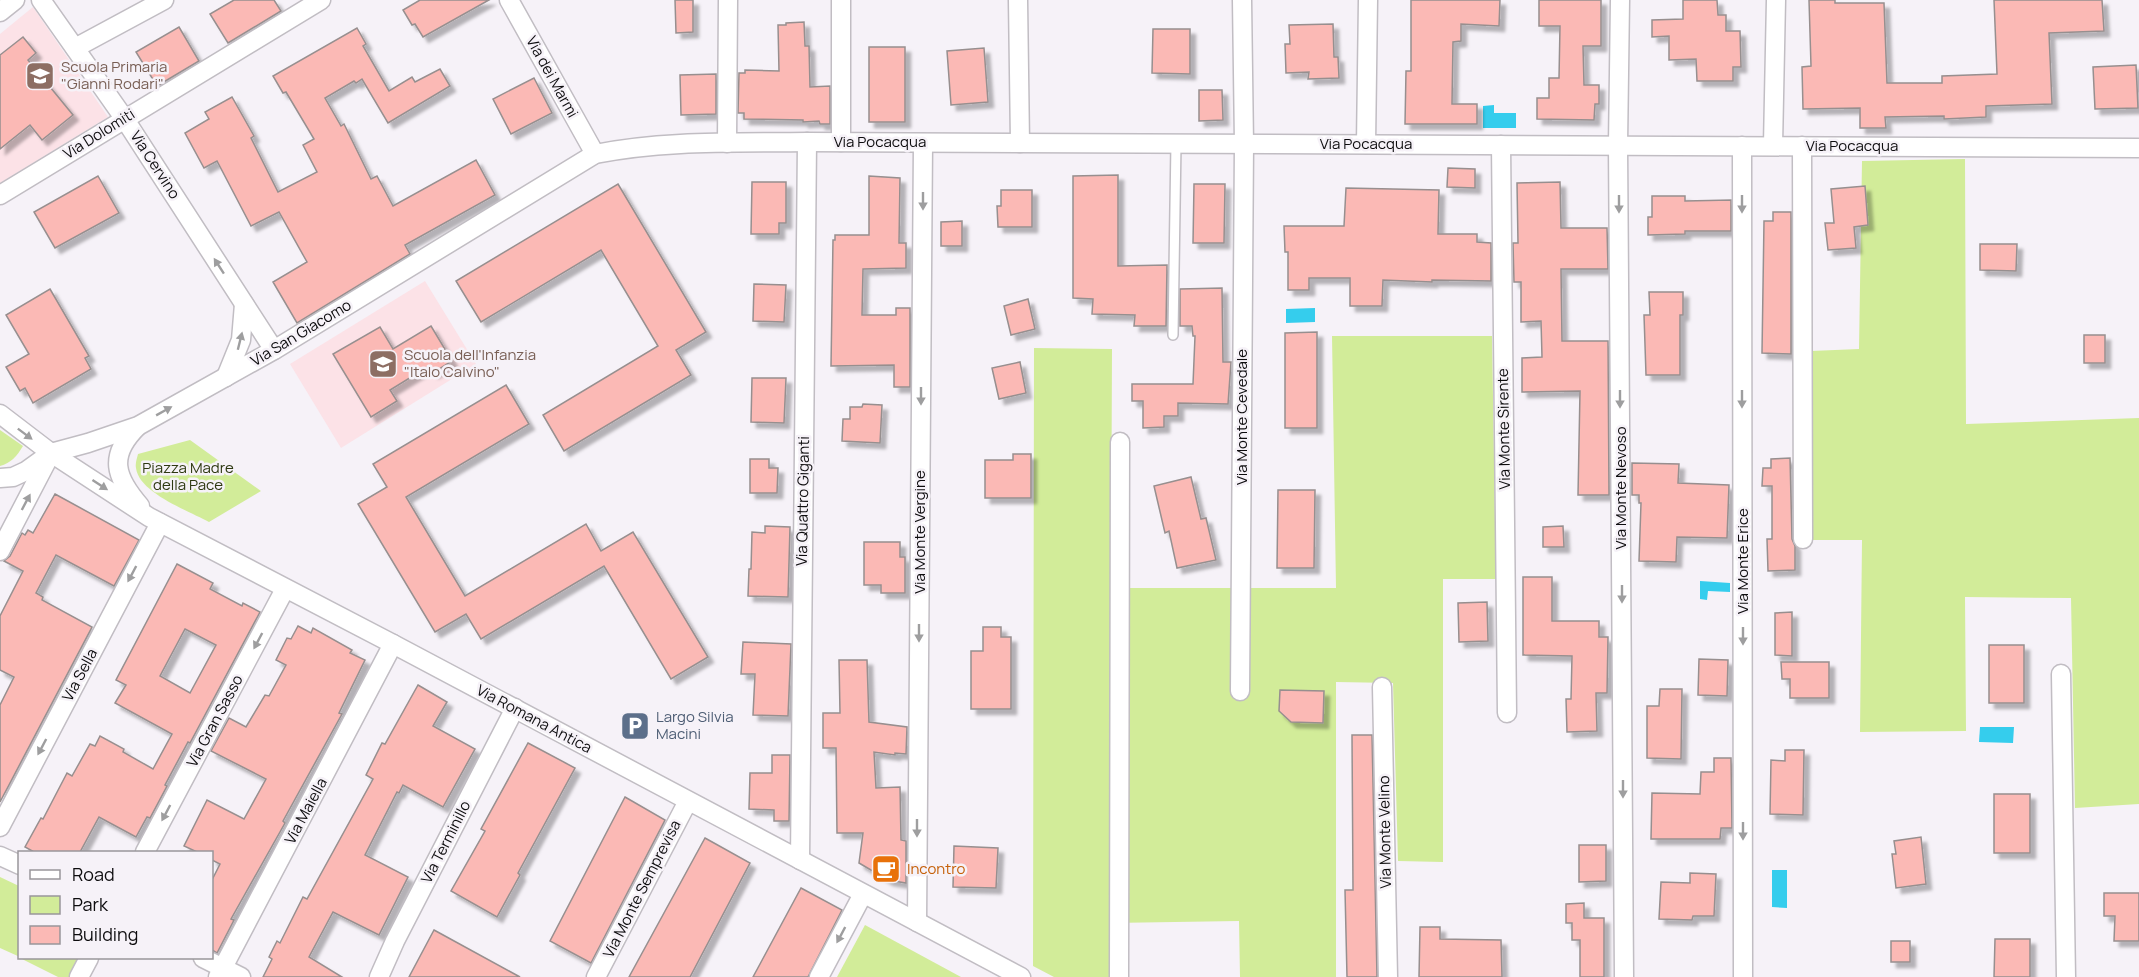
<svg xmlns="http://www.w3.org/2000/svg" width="2139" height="977" viewBox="0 0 2139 977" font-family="Manrope,sans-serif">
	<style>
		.education { fill: #fce2e7 }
		.green { fill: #d2ec99 }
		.water { fill: #35cded }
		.building { fill: #fbb9b5; stroke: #978f8f; stroke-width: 1.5; fill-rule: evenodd; filter: url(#shadow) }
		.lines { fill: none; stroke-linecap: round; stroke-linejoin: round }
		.service-casing { stroke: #c1bdc3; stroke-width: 12 }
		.minor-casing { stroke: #c1bdc3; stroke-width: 21 }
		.service { stroke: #fff; stroke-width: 9 }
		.minor { stroke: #fff; stroke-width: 18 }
		.oneway { fill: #9e9e9f }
		.labels { text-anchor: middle; stroke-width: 5; stroke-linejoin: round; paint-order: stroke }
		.education-label { font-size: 15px; fill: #785e54; stroke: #f6f2f8; text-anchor: start }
		.street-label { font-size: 15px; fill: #0d0c0e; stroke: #f6f2f8 }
		.park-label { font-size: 15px; fill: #2e3911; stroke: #f6f2f8 }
		.service-label { font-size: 15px; fill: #4e5e75; stroke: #f6f2f8; text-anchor: start }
		.food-label { font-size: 15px; fill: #c56008; stroke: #f6f2f8; text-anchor: start }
	</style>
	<defs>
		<filter id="shadow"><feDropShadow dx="5.5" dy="5.5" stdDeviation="1.5" flood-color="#0004"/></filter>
	</defs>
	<rect width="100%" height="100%" fill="#f6f2f8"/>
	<g class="education">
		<polygon points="33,7 108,117 0,183 0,34"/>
		<polygon points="425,281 476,364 341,448 290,364"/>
	</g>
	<g class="green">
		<polygon points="1965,159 1966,424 2139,418 2139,804 2075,808 2071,598 1965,597 1966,731 1860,732 1862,540 1811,540 1811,351 1859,349 1862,161"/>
		<polygon points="1332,336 1492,336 1496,579 1443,579 1443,862 1398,861 1393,683 1336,682 1336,977 1240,977 1239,921 1111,923 1111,977 1054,977 1033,966 1034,348 1112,349 1111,588 1336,588"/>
		<path d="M0 430 23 446C17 456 11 463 0 466Z"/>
		<path d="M190 440 261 491 209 522C189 511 139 493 136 468 135 464 137 458 138 454Z"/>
		<polygon points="0,877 19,886 20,957 0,948"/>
		<polygon points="865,925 961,977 837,977"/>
		<polygon points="20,958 84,958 74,977 58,977"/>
	</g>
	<g class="water">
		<polygon points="1494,105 1494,113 1516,113 1516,128 1483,128 1483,106"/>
		<polygon points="1315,308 1315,322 1286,323 1286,309"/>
		<polygon points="1700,581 1730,583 1730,592 1708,591 1707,600 1700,599"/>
		<polygon points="1980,727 2014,727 2013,743 1979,742"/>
		<polygon points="1772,870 1787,870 1787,908 1772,907"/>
	</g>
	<g class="building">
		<polygon points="234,0 274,0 281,11 228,43 210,14"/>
		<polygon points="420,0 489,0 423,37 415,24 412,25 403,10"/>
		<polygon points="675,0 693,0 693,32 676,33"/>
		<polygon points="1411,0 1500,0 1499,26 1461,24 1461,41 1453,42 1452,104 1477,104 1477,124 1405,124 1406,71 1411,71"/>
		<polygon points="1539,0 1601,0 1601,46 1583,46 1584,85 1599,85 1599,104 1595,104 1594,120 1537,119 1537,98 1549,98 1549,78 1559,78 1560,26 1539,26"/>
		<polygon points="1683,0 1717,0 1718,15 1726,15 1726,31 1740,31 1741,67 1733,67 1733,81 1697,81 1696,59 1669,60 1669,36 1652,37 1652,20 1683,19"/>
		<polygon points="1809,0 1835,0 1835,3 1884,3 1887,83 1942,83 1942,76 1997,74 1994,0 2102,0 2104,31 2049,33 2052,104 1986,106 1986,117 1944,119 1944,116 1885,117 1886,128 1860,128 1860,108 1803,109 1802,67 1811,66"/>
		<polygon points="804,22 805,46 809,46 810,87 830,86 830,124 820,124 819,121 803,122 803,120 744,119 744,113 738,113 739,73 745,73 745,70 779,71 778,25 786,25 786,23"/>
		<polygon points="1333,24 1334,57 1338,57 1339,78 1308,79 1309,72 1286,73 1285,44 1290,44 1289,25"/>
		<polygon points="179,27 199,61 157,86 136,52"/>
		<polygon points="357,28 366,44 363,46 389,91 412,77 415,82 440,69 450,86 388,123 362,79 356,83 354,81 325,98 341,126 344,124 371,179 377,176 393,206 476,160 495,195 405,245 410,254 297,323 273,282 307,262 279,212 251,226 217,161 204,168 185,133 209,119 205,112 232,97 254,136 251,138 278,192 317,172 303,145 314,139 286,92 283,93 273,76"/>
		<polygon points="1153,29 1190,29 1190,74 1152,73"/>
		<polygon points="23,37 36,53 28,60 73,115 42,140 30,125 0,149 0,55"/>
		<rect x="869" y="47" width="36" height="75"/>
		<polygon points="984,48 988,102 951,105 947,51"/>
		<polygon points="2136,65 2138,108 2095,109 2093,67"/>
		<polygon points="716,74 716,114 681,115 680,75"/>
		<polygon points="534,78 552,113 511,134 493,99"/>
		<polygon points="1199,90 1222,90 1223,120 1199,121"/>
		<polygon points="1448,168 1475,169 1475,188 1447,187"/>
		<polygon points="1118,175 1118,266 1167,265 1166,326 1134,326 1135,315 1092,314 1093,299 1073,298 1073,176"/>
		<polygon points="98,176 119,213 55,248 34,212"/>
		<polygon points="869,176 900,178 899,243 906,243 906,268 863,269 862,315 896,315 896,308 910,308 910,387 894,387 894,365 831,366 833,240 835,240 835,235 869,235"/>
		<polygon points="752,182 786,182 786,223 779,223 779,234 751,234"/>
		<polygon points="1560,182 1561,228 1607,228 1608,269 1561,269 1562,341 1608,341 1609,495 1578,495 1580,391 1522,392 1522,358 1542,357 1541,321 1521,322 1521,282 1514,282 1513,243 1518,243 1517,183"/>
		<polygon points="618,184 706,332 676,350 691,375 564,451 543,415 658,346 601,250 481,322 456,281"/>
		<polygon points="1194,184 1225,184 1224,243 1193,243"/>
		<polygon points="1865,186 1868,225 1854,227 1856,248 1828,250 1825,223 1834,223 1831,189"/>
		<polygon points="1346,188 1439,190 1438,234 1477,234 1477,242 1491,243 1491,281 1432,280 1432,282 1383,280 1382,306 1350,306 1350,278 1309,278 1309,290 1288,290 1288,252 1285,252 1284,226 1344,226"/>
		<polygon points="1001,190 1032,190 1032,227 998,227 997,206 1001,206"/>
		<polygon points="1652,196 1685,196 1685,201 1731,200 1731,231 1685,231 1685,234 1648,235 1648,217 1652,217"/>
		<polygon points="1773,212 1791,212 1791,354 1762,353 1764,221 1773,221"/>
		<polygon points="962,221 962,246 941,246 941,222"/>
		<polygon points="1980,244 2017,244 2016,271 1980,270"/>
		<polygon points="754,284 786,285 784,322 753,321"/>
		<polygon points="1222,288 1223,362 1231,362 1228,404 1178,403 1178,416 1164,416 1164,427 1143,428 1143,401 1132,401 1132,384 1193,384 1195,336 1193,336 1192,326 1180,326 1180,289"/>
		<polygon points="50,289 89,356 85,358 91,369 33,403 25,388 20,391 6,367 29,354 6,315"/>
		<polygon points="1649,292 1683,292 1683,315 1680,315 1680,375 1646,375 1644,315 1650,315"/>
		<polygon points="1028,299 1035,329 1011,335 1004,306"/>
		<polygon points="431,326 452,361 433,373 429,366 390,390 397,401 371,417 333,354 380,327 393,349"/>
		<polygon points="1317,332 1317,428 1285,428 1285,333"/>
		<rect x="2084" y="335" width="21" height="28"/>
		<polygon points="1020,362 1026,393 999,399 992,368"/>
		<polygon points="752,378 786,378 784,423 751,422"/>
		<polygon points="506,385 529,424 406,497 465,596 586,524 601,551 633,532 708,657 671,679 604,566 481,639 466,614 435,632 358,504 387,487 373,464"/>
		<polygon points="863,404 882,405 880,443 842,441 843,419 850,419 850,407 862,407"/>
		<polygon points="1013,454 1031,454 1031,498 985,498 985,460 1013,460"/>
		<polygon points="1790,458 1792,539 1795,546 1795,570 1768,571 1767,539 1772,539 1772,486 1762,486 1763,468 1771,468 1771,459"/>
		<polygon points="750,459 769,459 769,468 778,468 777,493 750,493"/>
		<polygon points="1632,463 1679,464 1678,483 1729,485 1727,538 1677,537 1676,562 1639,561 1641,503 1639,503 1639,495 1632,495"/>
		<polygon points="1191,477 1201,519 1206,518 1216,560 1177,568 1169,531 1165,533 1154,486"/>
		<polygon points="1278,490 1315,490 1314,568 1277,568"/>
		<polygon points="55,494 139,540 114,586 56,555 36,593 43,597 42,600 92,627 0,802 0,705 14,677 0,670 0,616 23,571 4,561 10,556 22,533 25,535 28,530 33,533"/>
		<polygon points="765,526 790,527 788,597 748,596 749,569 751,569 752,532 765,533"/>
		<polygon points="1563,526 1564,547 1543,547 1543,527"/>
		<polygon points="864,542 900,542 900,557 905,557 905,593 881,593 881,585 864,585"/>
		<path d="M177 564 213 583 210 589 242 606 243 603 260 612 190 743 188 742 165 785 167 786 150 818 147 817 136 837 99 817 80 852H34L25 847 41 818 43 819 67 773 72 776 90 744 95 746 100 736 124 749 123 752 153 769 172 734 115 703 126 685 116 680ZM185 629 216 645 190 693 160 676Z"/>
		<polygon points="1523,577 1552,577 1552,621 1599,621 1599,637 1608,637 1607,693 1596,693 1597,731 1567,732 1566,699 1571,699 1572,656 1523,655"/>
		<polygon points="1487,602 1488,641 1459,642 1458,603"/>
		<polygon points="1792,612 1792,656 1775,655 1775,613"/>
		<polygon points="298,626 311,633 313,628 352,650 350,653 365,660 339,713 342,714 283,821 285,823 231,919 234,920 217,953 212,950 212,880 220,864 212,860 212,852 197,852 184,846 207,800 244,819 266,779 211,751 229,718 246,727 265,695 269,696 286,665 276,660 287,638 291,639"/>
		<polygon points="983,627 1001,627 1001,637 1011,637 1011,709 971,709 971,651 983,651"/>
		<polygon points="743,642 791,644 788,716 753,715 755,674 741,674"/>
		<rect x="1989" y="645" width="35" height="58"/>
		<polygon points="1699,659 1728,660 1727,696 1698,695"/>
		<polygon points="839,660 867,660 869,722 907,727 906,754 895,753 895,755 874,752 876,788 900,787 901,840 906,841 906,883 888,880 859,863 863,833 837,833 836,748 823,748 823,713 840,713"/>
		<polygon points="1781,662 1829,662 1829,698 1790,698 1790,679 1782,679"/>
		<polygon points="418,685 447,702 433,726 475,749 443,807 403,785 399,793 397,792 365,855 408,877 379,935 333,912 309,957 342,977 263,977 272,959 269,957 277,941 280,943 303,897 307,899 373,779 366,775 382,743 385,744"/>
		<polygon points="1660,689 1682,689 1681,759 1647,758 1647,706 1659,706"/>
		<polygon points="1280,690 1324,691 1323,723 1291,722 1279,711"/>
		<polygon points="1352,735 1372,735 1377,977 1347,977 1345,890 1353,890"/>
		<polygon points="528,743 575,768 518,873 520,875 497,917 451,891 485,831 481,829"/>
		<polygon points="1785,750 1804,750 1803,815 1770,814 1771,760 1785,761"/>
		<polygon points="772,755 790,755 789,821 774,821 774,810 749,809 750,773 772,773"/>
		<polygon points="1714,758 1731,758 1732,828 1721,828 1720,839 1651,839 1652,793 1700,794 1701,772 1714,772"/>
		<rect x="1994" y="794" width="36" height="59"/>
		<polygon points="625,797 665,820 591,963 550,941"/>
		<polygon points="1921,837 1926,884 1896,888 1892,854 1896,854 1894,841"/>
		<polygon points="705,838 750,863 690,977 629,977"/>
		<polygon points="1579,845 1606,845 1606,881 1579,882"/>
		<polygon points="954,846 998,848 996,888 953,887"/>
		<polygon points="1690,873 1716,874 1714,916 1693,916 1692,920 1659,919 1661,882 1690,883"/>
		<polygon points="801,888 842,910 808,977 753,977"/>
		<polygon points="2104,893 2139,893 2139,941 2114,941 2115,916 2104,916"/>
		<polygon points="1584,903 1584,918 1604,918 1604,977 1580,977 1580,940 1572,940 1572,923 1566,923 1566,904"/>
		<polygon points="1420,927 1440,927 1440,939 1501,940 1502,977 1419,977"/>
		<polygon points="434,930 520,977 409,977"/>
		<polygon points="1995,939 2030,939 2030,977 1994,977"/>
		<rect x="1891" y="941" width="19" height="21"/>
	</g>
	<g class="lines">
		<g class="service-casing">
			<polyline id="service" points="1173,335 1176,143"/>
		</g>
		<g class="minor-casing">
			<g id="minor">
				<polyline points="41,0 124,118 274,350"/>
				<polyline points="509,0 595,154"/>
				<polyline points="1018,0 1020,143"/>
				<polyline points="1620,0 1618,145 1624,977"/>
				<polyline points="0,12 15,0"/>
				<polyline points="75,48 164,0"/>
				<polyline points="841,142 841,0"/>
				<polyline points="727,143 728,0"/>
				<polyline points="1366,144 1368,0"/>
				<polyline points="1501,145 1507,713"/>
				<polyline points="1773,145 1776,0"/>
				<polyline points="1742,146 1743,977"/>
				<polyline points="1802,146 1803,539"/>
				<polyline points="0,195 321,0"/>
				<polyline points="226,377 241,340 244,304"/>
				<polyline points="0,414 51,453 149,517 393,644 1021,977"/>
				<path d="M137 427C108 456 115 477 140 506"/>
				<path d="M0 478 13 477 26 471 51 453 88 443 138 426 274 350 595 154C665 140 736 143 807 142L2139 148"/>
				<polyline points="0,551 49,457"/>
				<polyline points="2061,674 2066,977"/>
				<polyline points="1382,687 1388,977"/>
				<polyline points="1240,691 1244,144 1242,0"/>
				<polyline points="0,827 160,523"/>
				<polyline points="145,852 285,589"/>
				<polyline points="0,856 20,865"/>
				<polyline points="800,860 807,142"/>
				<polyline points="917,922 923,143"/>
				<polyline points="203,958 241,977"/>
				<polyline points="79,977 89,958"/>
				<polyline points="218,977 393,644"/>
				<polyline points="379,977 395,941 515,708"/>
				<polyline points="596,977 688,801"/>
				<polyline points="819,977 863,894"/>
				<polyline points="1119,977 1120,442"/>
			</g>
		</g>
		<use href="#service" class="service"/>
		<use href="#minor" class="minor"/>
	</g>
	<defs><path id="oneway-solid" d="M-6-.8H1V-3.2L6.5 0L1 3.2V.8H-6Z" transform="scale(1.5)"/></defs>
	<g class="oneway">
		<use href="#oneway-solid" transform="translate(923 201) rotate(90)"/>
		<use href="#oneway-solid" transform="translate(1619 204) rotate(90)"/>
		<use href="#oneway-solid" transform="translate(1742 204) rotate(90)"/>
		<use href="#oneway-solid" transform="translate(219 266) rotate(-123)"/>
		<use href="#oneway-solid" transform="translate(240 341) rotate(-76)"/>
		<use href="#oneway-solid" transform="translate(921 396) rotate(90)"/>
		<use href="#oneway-solid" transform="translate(1620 399) rotate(90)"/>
		<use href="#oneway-solid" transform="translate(1742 399) rotate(90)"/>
		<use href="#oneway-solid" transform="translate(164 411) rotate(-29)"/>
		<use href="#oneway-solid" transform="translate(25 434) rotate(37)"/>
		<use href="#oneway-solid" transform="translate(100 485) rotate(33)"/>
		<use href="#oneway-solid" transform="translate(26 502) rotate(-62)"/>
		<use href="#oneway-solid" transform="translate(132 574) rotate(118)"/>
		<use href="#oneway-solid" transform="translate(1622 594) rotate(90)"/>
		<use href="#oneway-solid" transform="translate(919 633) rotate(90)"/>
		<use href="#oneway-solid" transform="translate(1743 636) rotate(90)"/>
		<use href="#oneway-solid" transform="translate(258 641) rotate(118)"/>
		<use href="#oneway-solid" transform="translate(42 747) rotate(118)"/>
		<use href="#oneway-solid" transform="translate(1623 789) rotate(90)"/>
		<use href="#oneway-solid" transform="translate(166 813) rotate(118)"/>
		<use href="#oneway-solid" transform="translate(917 828) rotate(90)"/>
		<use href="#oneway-solid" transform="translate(1743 831) rotate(90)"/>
		<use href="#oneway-solid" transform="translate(841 935) rotate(118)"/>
	</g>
	<defs>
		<g id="school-square" transform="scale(1.5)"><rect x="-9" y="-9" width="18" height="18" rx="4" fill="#8d6e63" stroke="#f6f2f8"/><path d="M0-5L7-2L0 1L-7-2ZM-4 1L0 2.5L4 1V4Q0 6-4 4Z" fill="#fff"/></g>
		<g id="parking-square" transform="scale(1.5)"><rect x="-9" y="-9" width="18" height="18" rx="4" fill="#5c6f8a" stroke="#f6f2f8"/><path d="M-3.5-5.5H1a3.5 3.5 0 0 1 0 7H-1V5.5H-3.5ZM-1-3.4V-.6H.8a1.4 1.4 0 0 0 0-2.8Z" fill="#fff"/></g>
		<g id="cafe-square" transform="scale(1.5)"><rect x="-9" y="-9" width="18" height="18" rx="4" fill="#e8710a" stroke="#f6f2f8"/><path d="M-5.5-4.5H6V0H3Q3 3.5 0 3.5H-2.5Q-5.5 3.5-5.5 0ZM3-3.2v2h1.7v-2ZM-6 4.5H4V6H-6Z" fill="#fff"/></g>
	</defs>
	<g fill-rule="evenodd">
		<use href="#school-square" x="40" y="76"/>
		<use href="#school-square" x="383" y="364"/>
		<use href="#parking-square" x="635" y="726"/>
		<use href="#cafe-square" x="886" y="869"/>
	</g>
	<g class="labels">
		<g class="education-label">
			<text x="61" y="72">Scuola Primaria<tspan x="61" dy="17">"Gianni Rodari"</tspan></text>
			<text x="404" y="360">Scuola dell'Infanzia<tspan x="404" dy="17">"Italo Calvino"</tspan></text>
		</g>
		<g class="street-label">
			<text transform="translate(552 77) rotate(61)" y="5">Via dei Marmi</text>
			<text transform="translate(99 134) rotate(-32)" y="5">Via Dolomiti</text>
			<text x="880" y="147">Via Pocacqua</text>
			<text x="1366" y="149">Via Pocacqua</text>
			<text x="1852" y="151">Via Pocacqua</text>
			<text transform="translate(155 165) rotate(57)" y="5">Via Cervino</text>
			<text transform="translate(301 333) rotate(-31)" y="5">Via San Giacomo</text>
			<text transform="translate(1242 417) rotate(-90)" y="5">Via Monte Cevedale</text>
			<text transform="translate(1504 429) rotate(-91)" y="5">Via Monte Sirente</text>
			<text transform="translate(1621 488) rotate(-90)" y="5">Via Monte Nevoso</text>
			<text transform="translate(803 501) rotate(-89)" y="5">Via Quattro Giganti</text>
			<text transform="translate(920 532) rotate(-90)" y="5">Via Monte Vergine</text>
			<text transform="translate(1743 561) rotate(-90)" y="5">Via Monte Erice</text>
			<text transform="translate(80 675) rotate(-62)" y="5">Via Sella</text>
			<text transform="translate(534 719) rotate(28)" y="5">Via Romana Antica</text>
			<text transform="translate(215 721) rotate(-62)" y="5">Via Gran Sasso</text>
			<text transform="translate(306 811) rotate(-62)" y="5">Via Maiella</text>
			<text transform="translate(1385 832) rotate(-91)" y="5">Via Monte Velino</text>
			<text transform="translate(446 842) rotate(-63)" y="5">Via Terminillo</text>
			<text transform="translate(642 889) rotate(-63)" y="5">Via Monte Semprevisa</text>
		</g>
		<g class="park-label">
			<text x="188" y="473">Piazza Madre<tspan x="188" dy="17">della Pace</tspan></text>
		</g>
		<g class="service-label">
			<text x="656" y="722">Largo Silvia<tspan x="656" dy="17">Macini</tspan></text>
		</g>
		<g class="food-label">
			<text x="907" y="874">Incontro</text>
		</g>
	</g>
	<rect x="18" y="851" width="195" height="108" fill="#f6f2f8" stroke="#99969a" stroke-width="1.5"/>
	<rect x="30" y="870" width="30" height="9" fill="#ffffff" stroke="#99969a" stroke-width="1.5"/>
	<text x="72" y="881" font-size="18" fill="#0d0c0e">Road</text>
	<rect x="30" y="896" width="30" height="18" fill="#d2ec99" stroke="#99969a" stroke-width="1.5"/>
	<text x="72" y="911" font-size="18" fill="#0d0c0e">Park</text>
	<rect x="30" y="926" width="30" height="18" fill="#fbb9b5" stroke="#99969a" stroke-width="1.5"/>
	<text x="72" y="941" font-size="18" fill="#0d0c0e">Building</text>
</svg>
